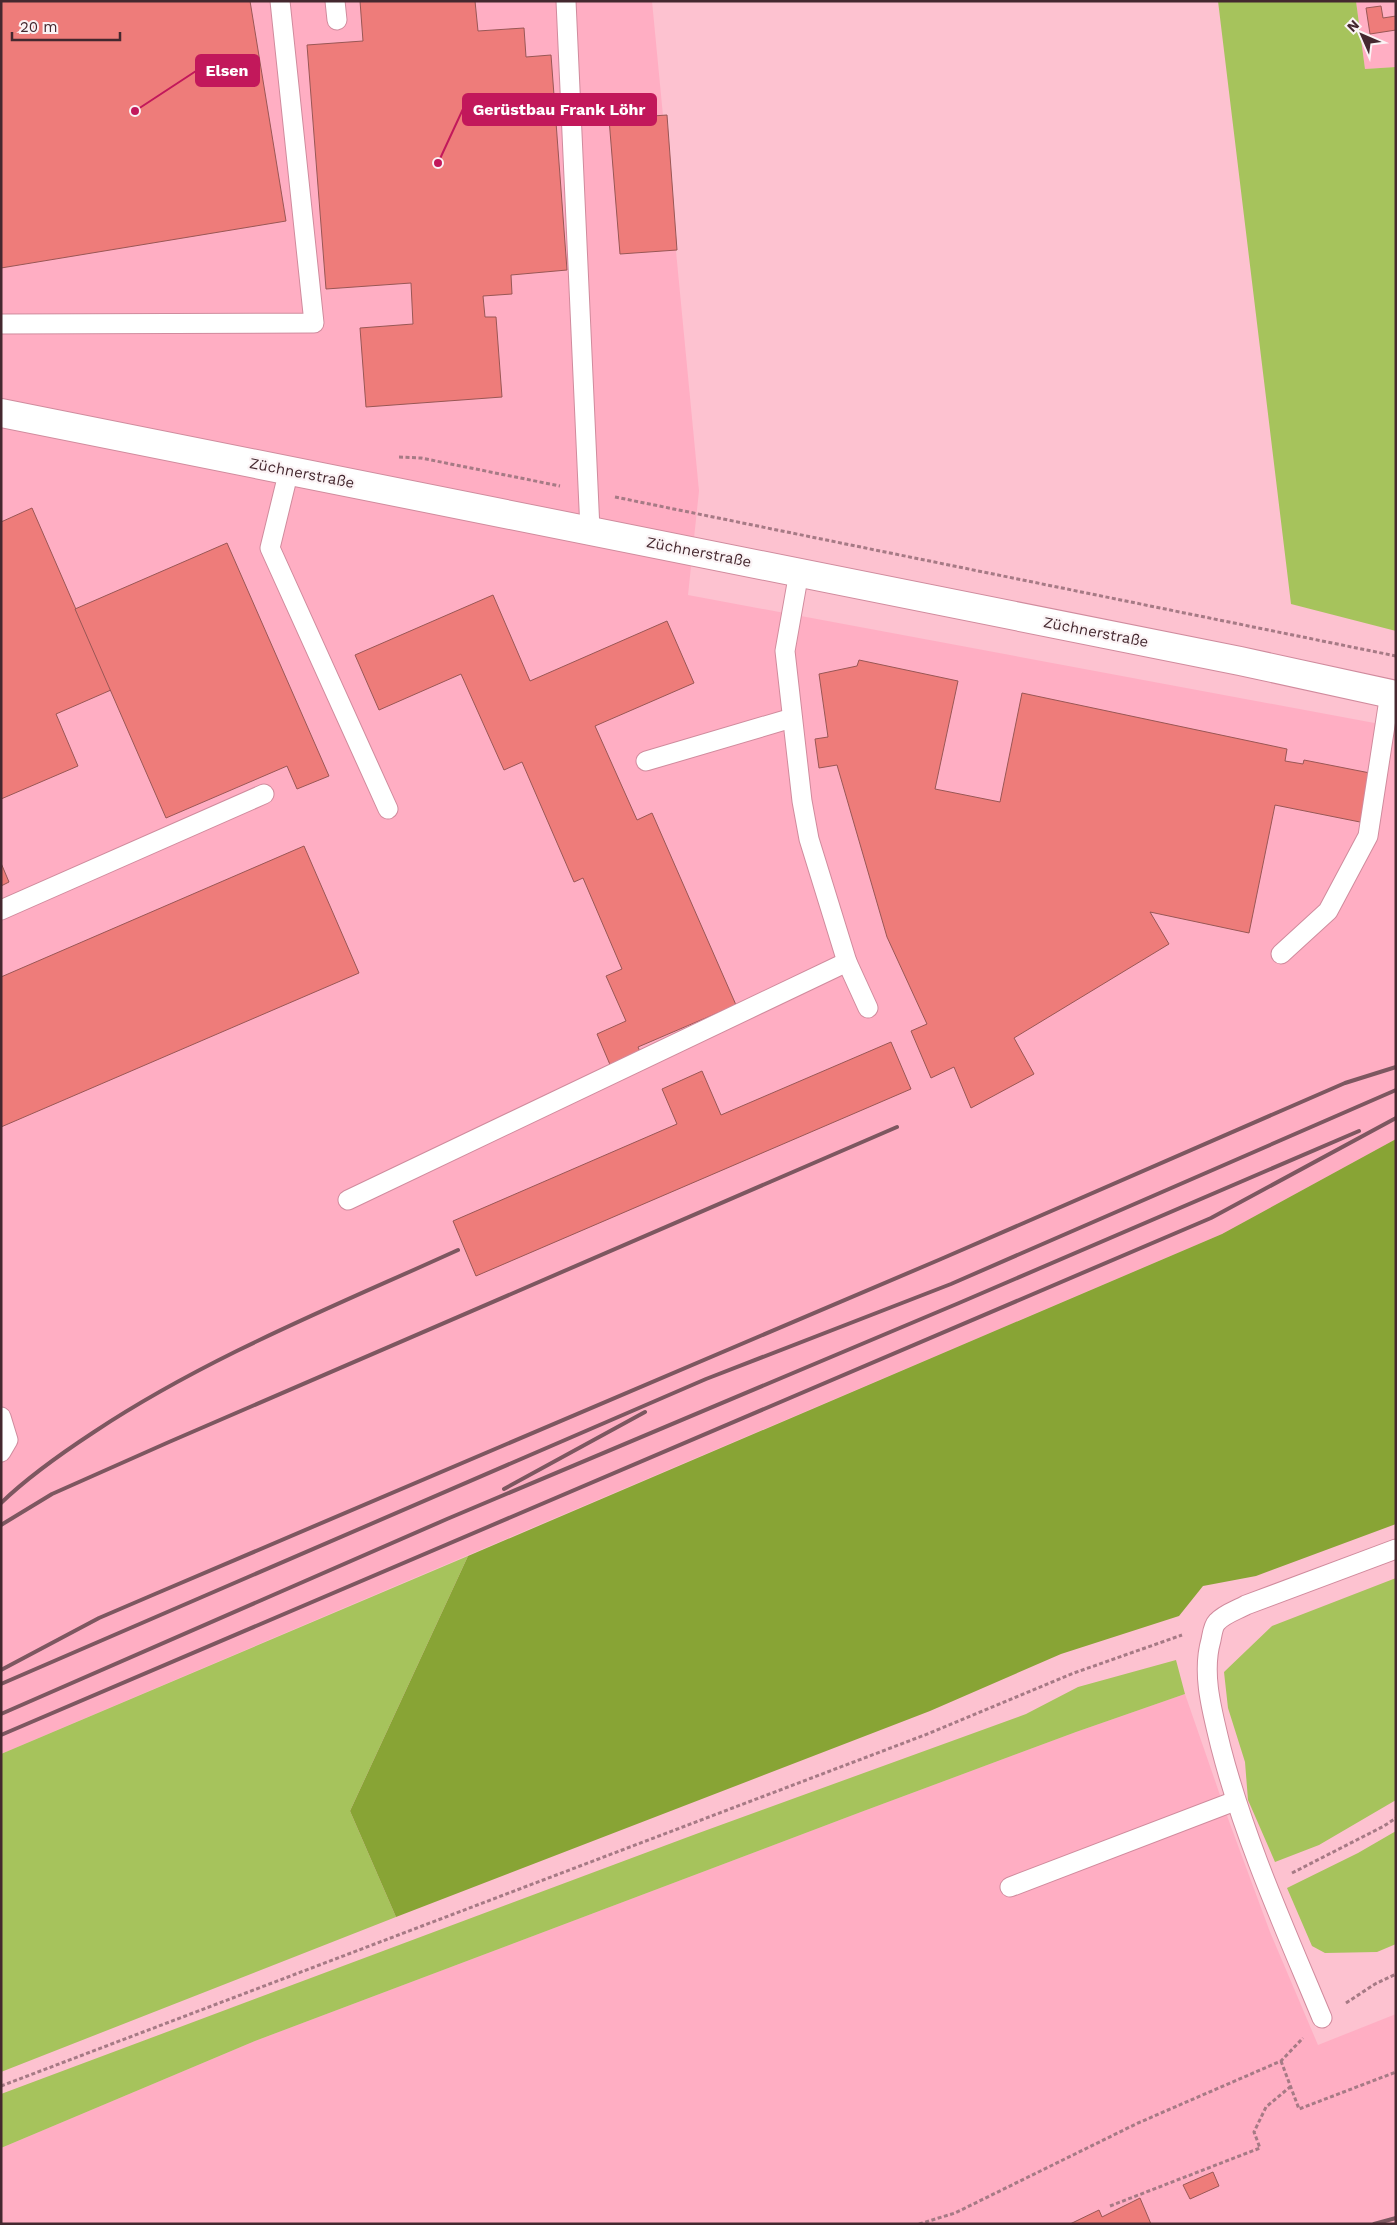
<svg xmlns="http://www.w3.org/2000/svg" width="1397" height="2225" viewBox="0 0 1397 2225" font-family="'Work Sans',sans-serif">
	<style>
		.built { fill: #ffaec3 }
		.green { fill: #a6c35c }
		.forest { fill: #88a435 }
		.building { fill: #ee7c7a; stroke: #995755 }
		.lines { fill: none; stroke-linecap: round; stroke-linejoin: round }
		.service-casing { stroke: #d08b9d; stroke-width: 21 }
		.tertiary-casing { stroke: #d08b9d; stroke-width: 30 }
		.path { stroke: #a67a85; stroke-width: 3; stroke-dasharray: 4 2.5; stroke-linecap: butt }
		.service { stroke: #fff; stroke-width: 19 }
		.tertiary { stroke: #fff; stroke-width: 28 }
		.rail { stroke: #7d5760; stroke-width: 4 }
		.labels { text-anchor: middle; stroke-width: 4.5; stroke-linejoin: round; paint-order: stroke }
		.street-label { font-size: 15px; fill: #44282f; stroke: #fbf3f5 }
		.leader { fill: none; stroke: #c2185b; stroke-width: 2 }
		.callout-dot { fill: #c2185b; stroke: #fbf3f5; stroke-width: 2 }
		.callout { fill: #c2185b; stroke: #c2185b; stroke-width: 2 }
		.callout-label { font-size: 16px; text-anchor: middle; font-weight: bold; fill: #fff }
	</style>
	<rect width="100%" height="100%" fill="#fdc2d0"/>
	<g class="built">
		<polygon points="1,1 652,1 699,491 688,595 1396,727 1396,1139 1222,1234 1,1754"/>
		<polygon points="1356,1 1396,1 1396,67 1365,69"/>
		<polygon points="1185,1694 1230,1824 1270,1932 1318,2045 1396,2014 1396,2224 1,2224 1,2148 255,2041 861,1812 1076,1732"/>
	</g>
	<g class="green">
		<polygon points="1218,1 1356,1 1365,69 1396,67 1396,631 1291,604"/>
		<polygon points="468,1556 350,1811 396,1917 1,2072 1,1754"/>
		<polygon points="1396,1578 1396,1800 1319,1845 1275,1862 1248,1800 1245,1762 1228,1708 1224,1672 1272,1626"/>
		<polygon points="1176,1660 1185,1694 1076,1732 861,1812 255,2041 1,2148 1,2094 696,1834 1026,1714 1078,1687"/>
		<polygon points="1396,1831 1396,1944 1377,1952 1325,1953 1312,1946 1287,1888 1358,1853"/>
	</g>
	<polygon class="forest" points="1396,1139 1396,1524 1256,1576 1203,1586 1179,1616 1061,1654 930,1711 396,1917 350,1811 468,1556 1222,1234"/>
	<g class="building">
		<polygon points="1,1 250,1 286,221 1,268"/>
		<polygon points="360,1 475,1 478,31 524,28 526,57 551,55 567,270 511,275 512,294 483,296 485,317 496,317 502,397 366,407 360,328 413,324 411,283 326,289 307,45 363,41"/>
		<polygon points="1381,6 1383,18 1396,16 1396,30 1370,34 1366,8"/>
		<polygon points="667,115 677,250 620,254 609,119"/>
		<polygon points="32,508 111,690 56,714 78,766 1,799 1,522"/>
		<polygon points="227,543 329,776 297,789 287,766 166,818 75,609"/>
		<polygon points="493,595 530,681 667,621 694,683 595,726 637,820 652,813 736,1005 638,1047 641,1054 611,1067 597,1034 626,1021 606,976 622,969 583,878 574,882 522,762 504,770 461,674 379,710 355,655"/>
		<polygon points="859,660 958,681 935,789 1000,802 1022,693 1287,749 1285,761 1303,764 1304,760 1375,774 1365,823 1275,805 1249,933 1150,912 1169,944 1014,1038 1034,1074 971,1108 954,1067 931,1078 911,1031 927,1024 887,937 837,765 819,768 815,739 828,737 819,674 857,666"/>
		<polygon points="304,846 359,973 1,1127 1,977"/>
		<polygon points="1,863 9,882 1,886"/>
		<polygon points="891,1042 911,1089 476,1276 453,1221 677,1124 662,1089 702,1071 721,1115"/>
		<polygon points="1213,2172 1219,2186 1190,2199 1183,2185"/>
		<polygon points="1140,2198 1151,2224 1070,2224 1099,2210 1102,2217"/>
	</g>
	<g class="lines">
		<g class="service-casing">
			<g id="service">
				<polyline points="335,1 337,20"/>
				<polyline points="566,1 590,530"/>
				<polyline points="1,324 314,323 280,1"/>
				<polyline points="289,470 270,548 388,809"/>
				<polyline points="799,572 785,651 802,801 809,839 847,962 868,1008"/>
				<polyline points="646,761 792,718"/>
				<polyline points="1,910 264,794"/>
				<polyline points="1281,954 1328,911 1368,836 1390,693"/>
				<polyline points="348,1200 847,962"/>
				<polyline points="1,1417 8,1440 1,1452"/>
				<polyline points="1010,1887 1235,1801"/>
				<path d="M1322 2018C1285 1929 1245 1841 1221 1748 1213 1714 1201 1675 1211 1640 1212 1635 1213 1626 1217 1622 1224 1614 1237 1610 1246 1605L1396 1549"/>
			</g>
		</g>
		<g class="tertiary-casing">
			<polyline id="tertiary" points="1,413 1240,661 1396,695"/>
		</g>
		<g class="path">
			<polyline points="399,457 421,458 560,486"/>
			<polyline points="615,497 1396,656"/>
			<polyline points="1292,1873 1384,1826 1396,1818"/>
			<polyline points="1346,2003 1375,1984 1396,1974"/>
			<polyline points="1281,2061 1299,2109 1396,2072"/>
			<polyline points="1,2086 930,1733 1074,1673 1182,1635"/>
			<polyline points="1110,2206 1260,2148 1254,2132 1266,2107 1290,2087"/>
			<polyline points="919,2224 955,2213 1138,2123 1281,2061 1303,2038"/>
		</g>
		<use href="#service" class="service"/>
		<use href="#tertiary" class="tertiary"/>
		<g class="rail">
			<polyline points="504,1489 645,1412"/>
			<path d="M1 1503C29 1476 62 1453 94 1432 207 1357 335 1306 458 1250"/>
			<polyline points="1,1525 52,1494 169,1442 897,1127"/>
			<polyline points="1,1670 99,1618 155,1594 941,1259 1345,1083 1396,1067"/>
			<polyline points="1,1684 706,1379 951,1284 1396,1090"/>
			<polyline points="1,1714 447,1519 959,1303 1359,1131"/>
			<polyline points="1,1735 1211,1218 1396,1118"/>
			<polyline points="1374,2224 1396,2218"/>
		</g>
	</g>
	<g class="labels">
		<g class="street-label">
			<text transform="translate(302 473) rotate(11)" y="5">Züchnerstraße</text>
			<text transform="translate(699 552) rotate(11)" y="5">Züchnerstraße</text>
			<text transform="translate(1096 632) rotate(11)" y="5">Züchnerstraße</text>
		</g>
	</g>
	<path class="leader" d="M135 111L196 71M438 163L463 109"/>
	<g class="callout-dot">
		<circle cx="135" cy="111" r="5"/>
		<circle cx="438" cy="163" r="5"/>
	</g>
	<g class="callout">
		<rect x="196" y="55" width="63" height="31" rx="5"/>
		<rect x="463" y="94" width="193" height="31" rx="5"/>
	</g>
	<g class="callout-label">
		<text x="227" y="76">Elsen</text>
		<text x="559" y="115">Gerüstbau Frank Löhr</text>
	</g>
	<rect width="1397" height="2225" fill="none" stroke="#44282f" stroke-width="5"/>
	<g transform="translate(1362 35) rotate(315)" stroke="#fbf3f5" stroke-width="4" paint-order="stroke">
	<path d="M0-4L9 19L0 12L-9 19Z" fill="#44282f"/>
	<text y="-8" font-size="14" font-weight="bold" text-anchor="middle" fill="#44282f">N</text>
	</g>
	<path d="M12 32v8h108v-8" fill="none" stroke="#44282f" stroke-width="2.5"/>
	<text x="20" y="32" font-size="15" fill="#44282f" stroke="#fbf3f5" stroke-width="4" paint-order="stroke">20 m</text>
</svg>
